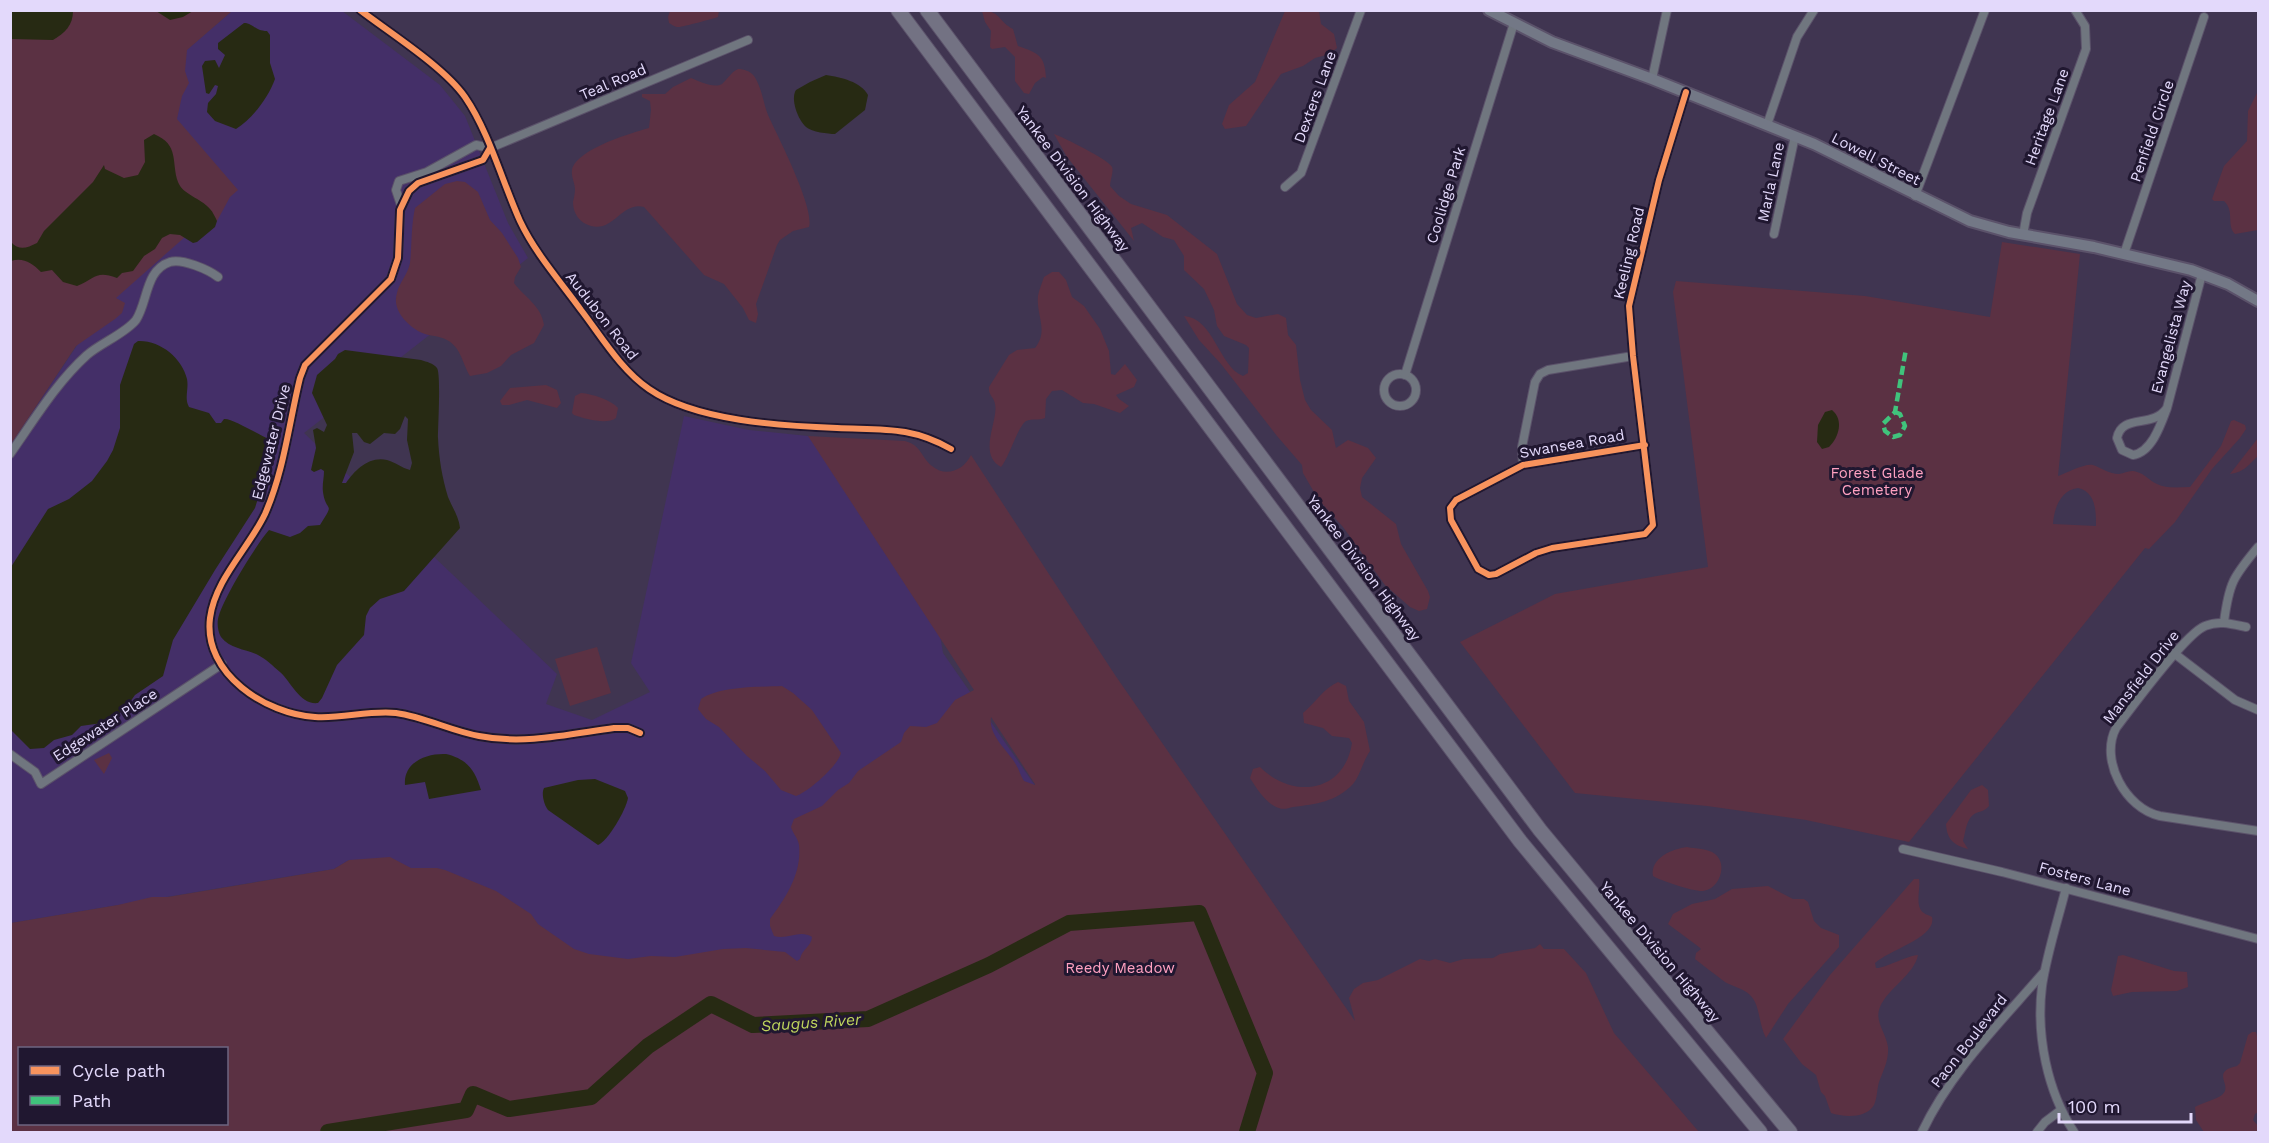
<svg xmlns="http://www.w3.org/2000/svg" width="2269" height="1143" viewBox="0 0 2269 1143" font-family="'Work Sans',sans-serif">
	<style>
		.built { fill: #442f68 }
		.green { fill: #5b3143; fill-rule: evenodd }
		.water { fill: #272a13; fill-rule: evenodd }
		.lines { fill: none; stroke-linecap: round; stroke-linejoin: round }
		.river { stroke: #272a13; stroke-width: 16 }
		.street-casing { stroke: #5b526a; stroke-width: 10 }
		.secondary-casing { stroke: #5b526a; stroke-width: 14 }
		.highway-casing { stroke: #5b526a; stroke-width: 16 }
		.street { stroke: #70767f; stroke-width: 8 }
		.secondary { stroke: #737886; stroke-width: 10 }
		.highway { stroke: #737283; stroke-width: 14 }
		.quiet { stroke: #40c37c; stroke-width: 4.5; stroke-dasharray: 9 4.5; stroke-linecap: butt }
		.cycleway-casing { stroke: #201730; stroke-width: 10 }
		.cycleway { stroke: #f8935d; stroke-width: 6 }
		.labels { text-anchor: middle; stroke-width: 6; stroke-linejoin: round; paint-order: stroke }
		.street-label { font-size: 15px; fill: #e3d9fb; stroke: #201730 }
		.park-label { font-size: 15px; fill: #ffa1c1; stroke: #201730 }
		.water-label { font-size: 16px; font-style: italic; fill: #bfd55d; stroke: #201730 }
	</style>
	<rect width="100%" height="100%" fill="#403551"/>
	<polygon class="built" points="232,11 342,11 440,85 465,116 508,223 528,258 304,433 557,674 546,704 592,720 650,692 631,663 684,416 749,430 808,436 855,463 938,623 943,653 1054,813 841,984 657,986 349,860 334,869 11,923 11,444 98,314 147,84"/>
	<g class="green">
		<polygon points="11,11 232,11 187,50 185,71 189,83 182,96 177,119 238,190 230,197 217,221 212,213 116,298 125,303 122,313 115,319 76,346 11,444"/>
		<path d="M670 11 719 10 718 17C716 18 682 27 679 27 674 27 673 25 669 23L668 17Z"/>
		<path d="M982 11C1000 10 999 22 1013 29L1018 46C1038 53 1045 55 1046 78L1043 77 1035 83 1029 94 1024 93 1015 81V57L1005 47 992 49 990 47 991 31 985 22Z"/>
		<polygon points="1285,11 1319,11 1321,24 1334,34 1337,48 1330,54 1315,58 1303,66 1281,74 1246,126 1225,129 1222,124 1229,105 1255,82"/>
		<path d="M738 69C744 69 750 71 754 76 762 88 763 102 768 115 777 135 815 208 809 227L793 231 780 240 777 245 756 304 758 314 756 323 749 320 743 308 724 284 704 275 644 207C622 201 614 232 591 226 580 223 573 214 573 202 574 198 575 193 575 189 575 183 571 177 572 171 574 150 631 133 649 128L651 110 650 101 642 97V94H665L673 87 691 78C699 81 714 89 722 84 728 79 730 73 738 69Z"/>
		<path d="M2258 91V230L2235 234C2226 225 2235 211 2224 201H2214L2212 199 2224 166 2247 141 2248 111Z"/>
		<path d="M1054 134C1063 137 1109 160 1112 167 1114 172 1110 180 1110 186L1119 196 1131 204 1167 215 1217 254 1237 304 1247 315 1256 318 1278 314 1286 318 1288 335 1296 345 1300 380 1305 400 1311 410 1332 430 1336 448 1348 440 1368 448 1376 458 1362 478 1360 488 1362 497 1396 524 1401 544 1428 591 1430 597 1427 609 1419 611 1410 607 1385 585 1343 527 1318 499 1303 473 1302 465 1277 436 1221 364 1199 340 1184 316C1214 318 1219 367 1243 376L1248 373 1249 348 1246 345 1224 336 1217 326 1214 310 1204 289 1184 270V256L1174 240 1163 237 1142 223 1131 228 1134 241 1067 157Z"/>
		<path d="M457 181 465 182 478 192 490 220 502 233 518 258 521 267 515 277 514 283C525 298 541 305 544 325L534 343 511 355 501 366 487 373 470 376C462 363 461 346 445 339 436 335 426 336 418 331 405 323 392 309 397 293 399 283 408 274 410 263 412 245 411 226 415 208L445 184Z"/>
		<path d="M2002 242 2080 254 2058 476C2067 473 2085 463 2093 465 2102 468 2109 474 2119 474 2126 473 2130 469 2137 472 2145 474 2150 481 2157 484 2167 489 2179 487 2190 487L2221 446 2231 421 2234 420 2245 425 2246 429 2240 438 2212 469 2175 522 2149 549 2145 548 1909 842 1806 820 1707 806 1575 793 1460 642 1555 594 1708 567 1673 292 1676 281 1865 296 1990 317ZM2078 488C2096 492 2096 511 2096 526L2053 524C2054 509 2060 490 2078 488Z"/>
		<path d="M1052 272H1059L1066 280 1072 297 1084 306 1100 329 1109 351 1111 374 1115 375 1125 364 1137 380 1134 387 1116 395 1119 399 1129 406 1120 413 1094 404 1083 403 1062 390 1052 391 1046 399 1045 418C1039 421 1032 418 1026 421 1018 426 1009 458 1001 467 977 454 999 420 995 404 994 397 988 395 989 387L1009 355 1017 350 1035 348C1049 331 1036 315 1038 296 1039 290 1042 283 1044 277Z"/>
		<polygon points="546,385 557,390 561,403 557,408 527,400 509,405 502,405 500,401 510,388"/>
		<path d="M581 393C593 394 611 400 618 408L616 418C607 425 585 419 574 415L572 413 575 396Z"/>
		<path d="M808 436 905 441C922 446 920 456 932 466 946 478 964 470 971 455L1115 675 1355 1021 1349 998 1354 989 1363 983 1378 980 1420 959 1429 961 1435 959 1450 963 1464 959 1493 958 1500 954 1535 948 1540 944 1544 949H1564L1586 973 1614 1033 1699 1132H11V923L118 905 152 897H168L334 869 349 860 390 857 411 868H437L445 870 496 891 531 914 538 924 574 949 589 954 628 959 651 956 675 957 723 949 746 948 785 952 797 961 800 959C802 949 811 947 812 937 800 929 788 940 774 936L770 926V919C786 898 802 873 799 845 798 838 793 834 791 827L794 819 822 806 838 790 849 783 858 771 901 742 904 733 910 726 926 727 937 723 955 700 974 690ZM991 717 1035 784V785L1024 781C1020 775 1019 769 1015 763 1007 750 988 735 991 717ZM20 1048H226V1124H20Z"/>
		<path d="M2258 438V456C2249 464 2245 472 2230 474Z"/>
		<polygon points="597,647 611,693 570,706 555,659"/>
		<path d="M1338 682 1346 686 1349 701 1364 722 1370 751C1363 761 1360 776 1353 784 1336 802 1316 804 1293 807 1289 808 1283 810 1279 808 1266 804 1257 789 1250 778L1253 769 1260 767C1292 799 1344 794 1352 743L1349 738 1332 736 1323 728 1304 723 1303 713C1315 703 1324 688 1338 682Z"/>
		<path d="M782 686 793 693 812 710 841 753C838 766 808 792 796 796L781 790 765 771 747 756 719 727 706 719 698 709 701 699C720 686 760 687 782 686Z"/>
		<polygon points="109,753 112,758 104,774 94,760"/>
		<path d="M1982 785 1988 790 1989 806C1984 811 1982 811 1976 813 1966 818 1966 831 1963 841L1968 849C1954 845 1947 840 1946 824L1971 790Z"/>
		<path d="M1687 847C1695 849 1708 848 1715 854 1728 864 1720 889 1703 891 1695 892 1661 881 1653 876 1650 858 1672 849 1687 847Z"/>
		<path d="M1914 879H1919C1921 888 1914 907 1924 913 1926 915 1929 915 1932 917 1937 937 1889 950 1875 963L1876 968C1883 969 1906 956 1918 955 1914 975 1888 988 1880 1007 1874 1022 1886 1032 1888 1047 1889 1060 1883 1071 1879 1082 1877 1089 1877 1099 1874 1105 1866 1119 1843 1117 1831 1113L1825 1096 1821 1092 1816 1075 1802 1064 1783 1039 1830 975Z"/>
		<path d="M1768 886 1793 899H1804L1808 902 1814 921 1821 928 1839 935V947L1788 1004 1766 1038C1760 1027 1760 1013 1755 1002 1748 987 1731 988 1721 979 1713 973 1704 966 1695 959L1696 953 1701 949 1699 947 1668 924 1673 914 1692 904 1715 899 1732 889Z"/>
		<polygon points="2123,955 2174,971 2187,972 2188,987 2177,991 2132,992 2113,996 2111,990 2118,956"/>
		<path d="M2252 1032H2256L2258 1040V1112L2255 1114 2253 1120 2258 1126V1132H2204L2196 1120 2195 1107C2202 1103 2217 1099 2222 1095 2234 1085 2209 1072 2237 1066L2240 1063 2248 1035Z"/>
	</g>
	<g class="water">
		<path d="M10 11H73C73 25 65 33 53 40L11 39Z"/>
		<polygon points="156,11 193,11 183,17 170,20"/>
		<path d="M244 23C253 23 255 31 267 31L270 35V63L275 79C268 98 253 118 236 129L215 121 207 112 208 103 216 94 218 86 215 85 209 94 206 93 202 66 205 61 215 60 219 68 225 55 218 49V43Z"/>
		<path d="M826 75C841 77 861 82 868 95L865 110 835 134C828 134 812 132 806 127 798 120 790 99 796 90L810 82Z"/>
		<path d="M154 134C180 145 171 162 178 182 183 195 201 198 210 209 213 212 215 217 217 221L215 227 197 242 193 243 180 235 170 234 162 238 155 249 144 256 133 271 122 273 117 278C96 270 96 278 77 286L63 282 52 270 41 272C32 263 23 257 11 261V242C19 251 27 248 37 243L44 231 93 182 104 165 105 169 124 178 138 175 145 162 144 140Z"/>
		<path d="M138 341C160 340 182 358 187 379 189 389 184 398 189 407L209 413 216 423H221L224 419C232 418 259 435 269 439L270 448 267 469 255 508 215 570 173 640 163 676 135 695 125 709 117 715 102 723 81 726 72 735 54 740 44 748 30 749 11 730V567L48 509 69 499 92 481 107 461 113 450 120 428V385L134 344Z"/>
		<path d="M345 350 421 360C427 362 433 363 437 368 441 374 438 426 438 438 439 459 442 477 448 497 452 507 459 517 460 528L404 591 380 599 370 608 366 616 364 635 337 665 322 698 318 703C300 705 292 683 280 672 273 666 266 659 258 655 246 649 230 649 221 637 218 632 217 624 218 619 222 600 256 545 269 530L290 537 300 533 308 526 320 525C336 500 326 514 323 492 322 485 324 478 324 471L321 469 314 472 311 470 316 448 313 430 317 428 324 432 327 425 312 393 317 375 335 359 338 354ZM405 416 408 419 407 440 412 463 410 470C402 468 395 462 387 460 369 456 355 470 346 483H342L354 452 352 433H357L364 442 370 444 384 433 395 434 400 429Z"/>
		<path d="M1832 410C1844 420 1839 437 1829 447L1822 449 1817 442 1818 425 1825 412Z"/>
		<path d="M446 754C467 759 475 770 481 790L429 799 425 782 405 785C403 762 427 753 446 754Z"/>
		<path d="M595 779 625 791 628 798C626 810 608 841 598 845L548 810C544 805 541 793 544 788L578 780Z"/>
	</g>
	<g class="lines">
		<polyline class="river" points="328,1132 466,1110 473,1094 509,1109 591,1097 648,1046 711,1004 753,1025 868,1019 989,965 1069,923 1199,913 1265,1073 1247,1132"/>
		<g class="street-casing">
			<g id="street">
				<path d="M360 10C390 33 444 67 465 97 489 132 502 181 520 221 535 253 560 281 581 310 601 336 621 370 649 389 695 421 782 426 837 428 882 430 911 426 951 449"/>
				<polyline points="1652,79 1667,10"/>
				<polyline points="1767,125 1797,37 1814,10"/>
				<path d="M490 148 483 160 418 183 409 191 400 210 398 258 391 279 305 365 300 378C289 423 284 471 265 514 249 548 215 579 210 618 203 674 266 714 315 717 342 719 369 710 396 713 425 717 451 731 479 736 524 745 570 734 614 728H628L640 733"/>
				<polyline points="490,148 748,40"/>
				<polyline points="1285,187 1301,173 1361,10"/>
				<polyline points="1915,196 1985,10"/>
				<polyline points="401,205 396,190 399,181 427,172 476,145 490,148"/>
				<polyline points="1774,234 1795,136"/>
				<polyline points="2023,235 2027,213 2086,49 2085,26 2075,10"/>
				<polyline points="2124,254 2204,17"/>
				<circle cx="1400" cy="390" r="16"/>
				<polyline points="1405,375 1514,23"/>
				<path d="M2167 408C2161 424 2152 452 2133 455L2122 450 2117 438C2122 413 2153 429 2167 408L2202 274"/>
				<polyline points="1645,445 1523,465 1456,500 1450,508 1451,520 1478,569 1489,575 1496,574 1536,553 1552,548 1645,534 1653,525 1633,356 1629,306 1659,180 1686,92"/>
				<path d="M10 454C34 420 56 383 87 355 101 343 126 333 136 320 148 302 145 270 170 262 182 258 209 270 218 277"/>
				<polyline points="1523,465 1522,447 1535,382 1540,374 1548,370 1633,356"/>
				<path d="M2224 622C2229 583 2233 577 2258 547"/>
				<path d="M2246 627C2232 624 2219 620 2205 626 2185 634 2132 707 2116 728 2099 760 2126 809 2160 816L2258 831"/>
				<polyline points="2175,654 2235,700 2258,710"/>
				<polyline points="10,754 35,772 41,784 222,664"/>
				<polyline points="1903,849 2002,872 2258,939"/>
				<path d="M2066 888C2058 920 2047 953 2042 986 2036 1035 2047 1091 2074 1132"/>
				<path d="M1922 1132C1951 1071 1999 1024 2043 973"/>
				<polyline points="2037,1132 2045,1122 2061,1110"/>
			</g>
		</g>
		<g class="secondary-casing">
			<polyline id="secondary" points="1489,10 1552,42 1652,79 1814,144 1970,221 2009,232 2094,247 2191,270 2228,284 2258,301"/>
		</g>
		<g class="highway-casing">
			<g id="highway">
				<polyline points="898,10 1520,841 1760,1132"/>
				<polyline points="927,10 1540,830 1790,1132"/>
			</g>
		</g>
		<use href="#street" class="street"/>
		<use href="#secondary" class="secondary"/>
		<use href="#highway" class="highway"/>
		<polyline class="quiet" points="1895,412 1900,414 1905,426 1900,435 1893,437 1885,431 1883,424 1895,412 1906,349"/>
		<g class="cycleway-casing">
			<g id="cycleway">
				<path d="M360 10C390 33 444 67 465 97 489 132 502 181 520 221 535 253 560 281 581 310 601 336 621 370 649 389 695 421 782 426 837 428 882 430 911 426 951 449"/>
				<path d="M490 148 483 160 418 183 409 191 400 210 398 258 391 279 305 365 300 378C289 423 284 471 265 514 249 548 215 579 210 618 203 674 266 714 315 717 342 719 369 710 396 713 425 717 451 731 479 736 524 745 570 734 614 728H628L640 733"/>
				<polyline points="1645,445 1523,465 1456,500 1450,508 1451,520 1478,569 1489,575 1496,574 1536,553 1552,548 1645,534 1653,525 1633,356 1629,306 1659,180 1686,92"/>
			</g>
		</g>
		<use href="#cycleway" class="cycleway"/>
	</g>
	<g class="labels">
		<g class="street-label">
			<text transform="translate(613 82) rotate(-23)" y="5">Teal Road</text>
			<text transform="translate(1315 97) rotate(-70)" y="5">Dexters Lane</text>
			<text transform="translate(2047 117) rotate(-70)" y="5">Heritage Lane</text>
			<text transform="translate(2152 131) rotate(-71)" y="5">Penfield Circle</text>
			<text transform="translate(1876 159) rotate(27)" y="5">Lowell Street</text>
			<text transform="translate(1073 179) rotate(53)" y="5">Yankee Division Highway</text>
			<text transform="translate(1771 182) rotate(-78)" y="5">Marla Lane</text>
			<text transform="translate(1446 195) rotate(-73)" y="5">Coolidge Park</text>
			<text transform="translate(1629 253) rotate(-77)" y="5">Keeling Road</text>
			<text transform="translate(602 316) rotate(52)" y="5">Audubon Road</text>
			<text transform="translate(2171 337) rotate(-75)" y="5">Evangelista Way</text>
			<text transform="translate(271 442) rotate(-76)" y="5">Edgewater Drive</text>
			<text transform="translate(1572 444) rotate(-10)" y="5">Swansea Road</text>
			<text transform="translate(1364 568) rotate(53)" y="5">Yankee Division Highway</text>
			<text transform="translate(2141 677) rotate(-52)" y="5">Mansfield Drive</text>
			<text transform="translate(105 725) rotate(-33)" y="5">Edgewater Place</text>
			<text transform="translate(2085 879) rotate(15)" y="5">Fosters Lane</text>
			<text transform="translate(1660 952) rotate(50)" y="5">Yankee Division Highway</text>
			<text transform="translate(1969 1041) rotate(-52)" y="5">Paon Boulevard</text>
		</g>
		<g class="park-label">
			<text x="1877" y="478">Forest Glade<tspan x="1877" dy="17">Cemetery</tspan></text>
			<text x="1120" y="973">Reedy Meadow</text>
		</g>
		<g class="water-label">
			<text transform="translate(811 1022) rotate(-4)" y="6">Saugus River</text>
		</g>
	</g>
	<rect width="2269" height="1143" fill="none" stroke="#e3d9fb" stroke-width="24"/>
	<rect x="18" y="1047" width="210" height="78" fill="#201730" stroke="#6e6581" stroke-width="1.5"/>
	<rect x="30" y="1066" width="30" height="9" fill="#f8935d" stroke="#6e6581" stroke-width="1.5"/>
	<text x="72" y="1077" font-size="18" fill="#e3d9fb">Cycle path</text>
	<rect x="30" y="1096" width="30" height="9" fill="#40c37c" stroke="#6e6581" stroke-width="1.5"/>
	<text x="72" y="1107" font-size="18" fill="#e3d9fb">Path</text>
	<path d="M2059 1113v9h132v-9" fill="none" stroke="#e3d9fb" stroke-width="3"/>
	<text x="2068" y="1113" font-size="18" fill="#e3d9fb" stroke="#201730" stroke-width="4.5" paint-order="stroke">100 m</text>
</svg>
